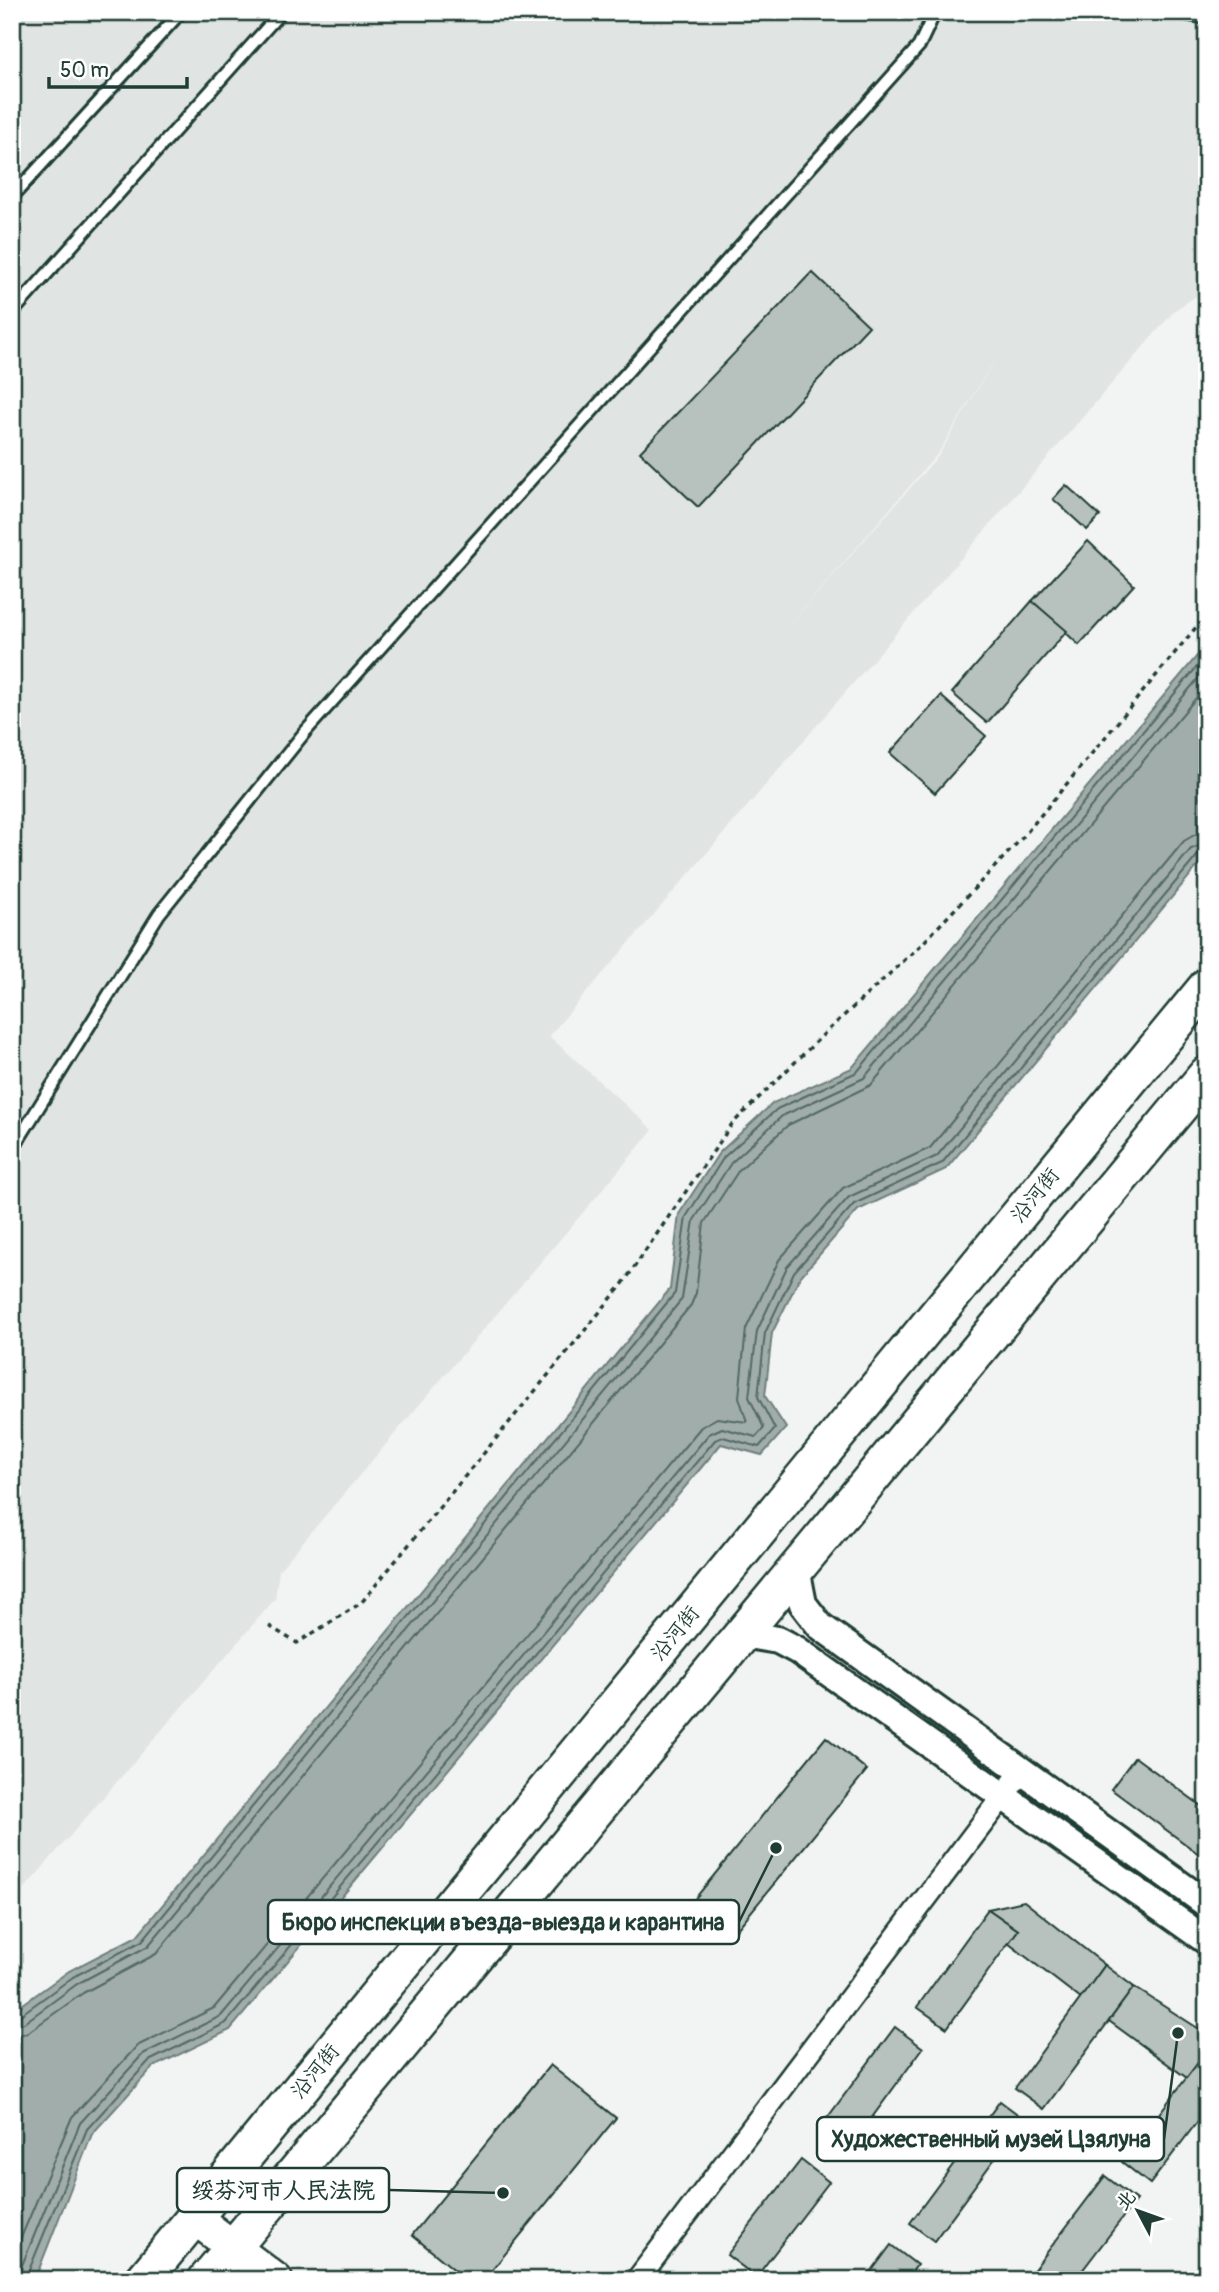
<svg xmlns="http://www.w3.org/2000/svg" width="1219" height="2292" viewBox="0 0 1219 2292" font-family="Pangolin,'LXGW WenKai TC',sans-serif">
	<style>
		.built { fill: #e0e4e3; fill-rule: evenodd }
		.water { fill: #a1adaa; stroke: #6d807b; stroke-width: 2 }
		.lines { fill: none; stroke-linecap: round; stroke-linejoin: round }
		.shore { stroke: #536a63; stroke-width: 2 }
		.building { fill: #b7c1bd; stroke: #1f3d34; stroke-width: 2 }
		.service-casing { stroke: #1f3d34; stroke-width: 16 }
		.minor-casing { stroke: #1f3d34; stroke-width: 26 }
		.tertiary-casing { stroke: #1f3d34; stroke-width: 32 }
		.secondary-casing { stroke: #1f3d34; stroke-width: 37 }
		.primary-casing { stroke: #1f3d34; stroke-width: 40 }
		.path { stroke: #1f3d34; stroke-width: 3.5; stroke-dasharray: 5 5; stroke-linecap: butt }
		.service { stroke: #fff; stroke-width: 10 }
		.minor { stroke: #fff; stroke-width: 21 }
		.tertiary { stroke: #fff; stroke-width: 26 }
		.secondary { stroke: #fff; stroke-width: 32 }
		.primary { stroke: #fff; stroke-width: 35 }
		.labels { text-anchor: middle; stroke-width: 5; stroke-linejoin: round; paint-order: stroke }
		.street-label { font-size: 21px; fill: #1f3d34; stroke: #fff }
		.leader { fill: none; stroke: #1f3d34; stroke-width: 2.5 }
		.callout-dot { fill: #1f3d34; stroke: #fff; stroke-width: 2.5 }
		.callout { fill: #fff; stroke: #1f3d34; stroke-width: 2.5 }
		.callout-label { font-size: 23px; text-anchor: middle; font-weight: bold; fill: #1f3d34 }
	</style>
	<rect width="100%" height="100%" fill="#f2f3f3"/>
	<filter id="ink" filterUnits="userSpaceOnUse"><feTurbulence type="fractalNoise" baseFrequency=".0143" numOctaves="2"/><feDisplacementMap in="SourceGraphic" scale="14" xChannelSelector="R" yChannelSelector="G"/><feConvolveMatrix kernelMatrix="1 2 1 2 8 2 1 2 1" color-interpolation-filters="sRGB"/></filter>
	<g filter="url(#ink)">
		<path class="built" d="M12 12H1207V289L1175 310 549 1036 653 1130 279 1570 275 1599 12 1903ZM999 352 939 455 781 635 939 452Z"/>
		<polygon class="water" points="1207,644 1207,855 946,1169 858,1210 800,1277 772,1333 765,1396 786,1428 762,1455 721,1444 230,2030 153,2067 92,2134 39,2269 30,2280 12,2280 12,2012 69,1971 137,1936 670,1289 679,1214 719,1153 773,1103 852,1068"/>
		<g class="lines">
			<g class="shore">
				<polyline points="12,2017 19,2016 73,1977 142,1941 675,1293 686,1217 724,1157 777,1109 857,1072 1207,655"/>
				<polyline points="12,2026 24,2023 77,1984 148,1946 682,1299 694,1220 731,1163 782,1116 864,1078 1207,668"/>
				<polyline points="12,2036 27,2033 83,1993 156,1954 691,1305 696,1293 704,1223 739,1170 788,1125 871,1085 1207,685"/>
				<polyline points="12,2259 72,2117 137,2046 214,2008 701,1427 717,1418 747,1422 739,1397 746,1329 779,1260 843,1188 930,1148 1184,841 1196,834 1207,832"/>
				<polyline points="16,2280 80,2123 143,2054 221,2016 709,1434 722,1428 756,1437 764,1428 749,1397 757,1331 787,1267 849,1197 937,1156 1191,849 1207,843"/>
				<polyline points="25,2280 87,2129 149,2061 226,2023 715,1440 723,1437 759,1447 775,1429 758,1397 765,1333 794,1272 854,1204 942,1163 1198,855 1207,852"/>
			</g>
		</g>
		<g class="building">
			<polygon points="1180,12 1207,12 1207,25 1178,20"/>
			<polygon points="812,272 869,326 698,507 640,452"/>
			<polygon points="1066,485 1100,516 1087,530 1053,499"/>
			<polygon points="1088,541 1134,585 1079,645 1032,601"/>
			<polygon points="1032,601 1067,631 987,723 952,693"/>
			<polygon points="941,696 986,736 935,793 890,753"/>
			<polygon points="826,1737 867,1770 733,1934 693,1901"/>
			<polygon points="1135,1757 1207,1810 1207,1860 1111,1789"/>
			<polygon points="1024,1901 1105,1965 1081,1999 1008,1943 1018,1930 988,1909"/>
			<polygon points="988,1909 1018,1930 947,2028 917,2007"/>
			<polygon points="1105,1965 1134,1987 1044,2109 1015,2088"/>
			<polygon points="1134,1987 1207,2034 1207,2051 1187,2078 1109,2021"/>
			<polygon points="895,2027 923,2048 851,2146 822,2125"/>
			<polygon points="1207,2051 1207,2109 1150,2184 1122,2162"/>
			<polygon points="550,2065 616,2118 484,2280 467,2280 412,2235"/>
			<polygon points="1000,2101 1024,2119 934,2241 910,2223"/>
			<polygon points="801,2160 829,2182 756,2277 727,2255"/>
			<polygon points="1105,2176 1136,2200 1075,2280 1026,2280"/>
			<polygon points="891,2245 917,2265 906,2280 865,2280"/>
			<polygon points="1207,2261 1207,2280 1193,2280"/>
		</g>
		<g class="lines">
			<g class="service-casing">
				<g id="service">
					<polyline points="12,197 181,12"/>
					<polyline points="12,313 281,12"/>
					<polyline points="12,1150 159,914 305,732 919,46 935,12"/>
				</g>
			</g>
			<g class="minor-casing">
				<polyline id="minor" points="637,2280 1022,1771"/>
			</g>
			<g class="tertiary-casing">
				<g id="tertiary">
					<polyline points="796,1568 803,1604 820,1626 1207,1904"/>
					<polyline points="742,1634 778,1640 797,1650 1207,1941"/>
				</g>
			</g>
			<g class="secondary-casing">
				<polyline id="secondary" points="195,2218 276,2280"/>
			</g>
			<g class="primary-casing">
				<g id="primary">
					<polyline points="143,2280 1207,986"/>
					<polyline points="206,2280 1207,1074"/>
				</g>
			</g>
			<polyline class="path" points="269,1626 297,1643 361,1603 622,1285 732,1124 826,1032 921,945 1022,838 1207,614"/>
			<use href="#service" class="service"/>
			<use href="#minor" class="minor"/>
			<use href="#tertiary" class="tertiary"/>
			<use href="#secondary" class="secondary"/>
			<use href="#primary" class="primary"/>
		</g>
	</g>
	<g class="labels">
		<g class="street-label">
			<text transform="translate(1035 1195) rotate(-51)" y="7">沿河街</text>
			<text transform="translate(675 1633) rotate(-51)" y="7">沿河街</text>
			<text transform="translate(315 2071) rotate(-51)" y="7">沿河街</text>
		</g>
	</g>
	<path class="leader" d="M776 1848L739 1922M1178 2033L1164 2139M503 2193L389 2190"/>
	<g class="callout-dot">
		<circle cx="776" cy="1848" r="7"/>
		<circle cx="1178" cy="2033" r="7"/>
		<circle cx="503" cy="2193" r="7"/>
	</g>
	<g class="callout">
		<rect x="268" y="1900" width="471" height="44" rx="7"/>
		<rect x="817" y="2117" width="347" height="44" rx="7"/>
		<rect x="177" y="2168" width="212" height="44" rx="7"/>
	</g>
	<g class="callout-label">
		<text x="503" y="1930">Бюро инспекции въезда-выезда и карантина</text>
		<text x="991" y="2147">Художественный музей Цзялуна</text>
		<text x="283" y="2198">绥芬河市人民法院</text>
	</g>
	<rect width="1219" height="2292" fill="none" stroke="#fff" stroke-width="42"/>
	<rect x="21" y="21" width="1177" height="2250" fill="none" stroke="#1f3d34" stroke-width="2.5" filter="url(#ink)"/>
	<g transform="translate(1138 2211) rotate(311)" stroke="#ffffff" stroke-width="5" paint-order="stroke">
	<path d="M0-5L12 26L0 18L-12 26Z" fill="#1f3d34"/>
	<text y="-10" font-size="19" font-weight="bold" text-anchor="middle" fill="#1f3d34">北</text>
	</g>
	<path d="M49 77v10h138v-10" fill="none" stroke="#1f3d34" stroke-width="3.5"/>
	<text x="60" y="77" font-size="21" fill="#1f3d34" stroke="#ffffff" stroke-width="5" paint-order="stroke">50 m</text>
</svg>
